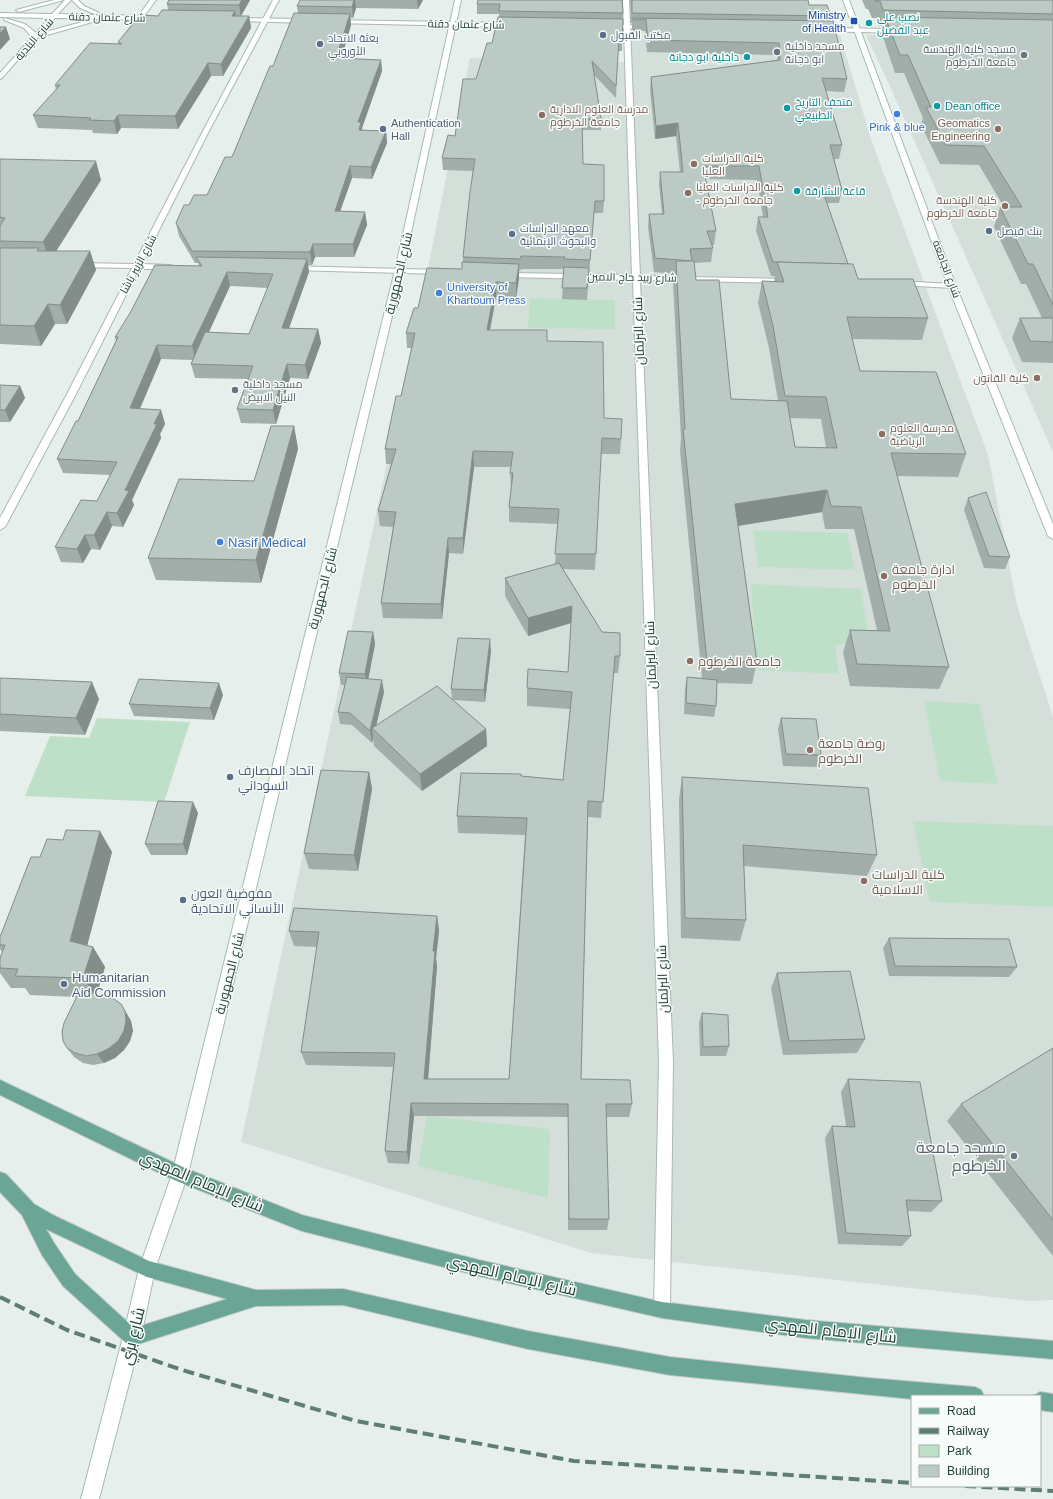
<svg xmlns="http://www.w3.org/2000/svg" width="1053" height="1499" viewBox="0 0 1053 1499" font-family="Arial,Cairo,sans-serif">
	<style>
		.built { fill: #d4dfda }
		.green { fill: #bfe0c8 }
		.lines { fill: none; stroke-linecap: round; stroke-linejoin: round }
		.minor-casing { stroke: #a8b8b2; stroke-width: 2 }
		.tertiary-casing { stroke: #a8b8b2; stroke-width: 2 }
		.secondary-casing { stroke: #a4bbb3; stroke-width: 2 }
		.primary-casing { stroke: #c2cac8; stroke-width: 2 }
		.minor { fill: #fff; fill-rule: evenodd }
		.tertiary { fill: #fff; fill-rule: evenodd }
		.secondary { fill: #fff; fill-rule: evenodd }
		.primary { fill: #6aa596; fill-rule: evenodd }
		.rail { stroke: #5f7d75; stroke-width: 4; stroke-dasharray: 11 5.5; stroke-linecap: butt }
		.wall { fill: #a1aea9; fill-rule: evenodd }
		.shaded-wall { fill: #838d89 }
		.building { fill: #bbcac4; stroke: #838d89 }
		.transit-dot { fill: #1a4fb4; stroke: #f7fbf9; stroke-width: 1.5 }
		.culture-dot { fill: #0f9aa8; stroke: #f7fbf9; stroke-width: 1.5 }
		.service-dot { fill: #5c6f8a; stroke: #f7fbf9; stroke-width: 1.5 }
		.worship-dot { fill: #6b7280; stroke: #f7fbf9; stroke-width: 1.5 }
		.shop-dot { fill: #3f7fe0; stroke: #f7fbf9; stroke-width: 1.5 }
		.education-dot { fill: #8d6e63; stroke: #f7fbf9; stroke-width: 1.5 }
		.labels { text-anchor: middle; stroke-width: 3; stroke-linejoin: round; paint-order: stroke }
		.far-transit-label { font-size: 11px; fill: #164399; stroke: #f7fbf9; text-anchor: end }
		.far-street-label { font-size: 11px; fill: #24423a; stroke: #f7fbf9 }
		.far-culture-label { font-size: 11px; fill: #0d838f; stroke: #f7fbf9; text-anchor: start }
		.far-service-label { font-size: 11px; fill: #4e5e75; stroke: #f7fbf9; text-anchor: start }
		.far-worship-label { font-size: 11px; fill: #5b616d; stroke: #f7fbf9; text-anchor: start }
		.far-education-label { font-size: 11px; fill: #785e54; stroke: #f7fbf9; text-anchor: start }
		.far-shop-label { font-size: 11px; fill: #366cbe; stroke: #f7fbf9 }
		.street-label { font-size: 13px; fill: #24423a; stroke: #f7fbf9 }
		.shop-label { font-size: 13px; fill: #366cbe; stroke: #f7fbf9; text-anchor: start }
		.education-label { font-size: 13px; fill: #785e54; stroke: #f7fbf9; text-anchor: start }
		.service-label { font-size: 13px; fill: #4e5e75; stroke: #f7fbf9; text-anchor: start }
		.near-worship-label { font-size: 16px; fill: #5b616d; stroke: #f7fbf9; text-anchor: end }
		.near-street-label { font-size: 16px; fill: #24423a; stroke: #f7fbf9 }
	</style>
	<rect width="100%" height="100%" fill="#e6efeb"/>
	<g class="built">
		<polygon points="624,32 840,35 871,139 988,455 1017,605 1053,717 1053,1300 1030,1301 591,1253 241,1142 382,487 425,283 470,58 624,62"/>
		<polygon points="866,35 1053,38 1053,452 892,91"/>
	</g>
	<g class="green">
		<polygon points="530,298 615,300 615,329 528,328"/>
		<polygon points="753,530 847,533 855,570 758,567"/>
		<polygon points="751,584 861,589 870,646 835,644 839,674 757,670"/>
		<polygon points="924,701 979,704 998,784 940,781"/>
		<polygon points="97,718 190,722 164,802 25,796 50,736 89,738"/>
		<polygon points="913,821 1053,826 1053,907 930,902"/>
		<polygon points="427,1116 550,1129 548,1198 418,1166"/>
	</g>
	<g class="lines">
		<g class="minor-casing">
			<g id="minor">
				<polygon points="150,0 156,0 142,19 138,19 137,18"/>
				<polygon points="273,0 279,0 209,131 142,264 170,265 174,267 170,269 139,269 75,396 5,527 0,530 0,518 66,396 132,268 78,267 74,265 78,263 134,264 203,131"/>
				<polygon points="623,0 629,0 640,276 789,279 793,281 789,283 640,280 673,1062 670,1310 668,1316 662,1318 656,1316 654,1310 659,1062 633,280 504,277 500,275 504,273 632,275"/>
				<polygon points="289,266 441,270 445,272 441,274 292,270 289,270"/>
				<polygon points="897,281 952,284 956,286 952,288 900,285 897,285"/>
			</g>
		</g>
		<g class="tertiary-casing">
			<g id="tertiary">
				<polygon points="54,0 64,0 19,12 16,10"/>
				<polygon points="65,0 71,0 58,14 97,15 80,8 72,0 78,0 84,6 104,15 154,16 157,18 154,20 55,18 42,33 93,19 96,21 37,38 2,78 0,79 0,73 32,37 24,28 4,20 4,18 25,24 36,33 49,18 0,17 0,13 52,14"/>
				<polygon points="232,18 308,19 311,21 308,23 234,21 232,20"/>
				<polygon points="332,20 512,23 515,25 512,27 334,23 332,22"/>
				<polygon points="604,25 648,25 651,27 648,29 606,28 604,27"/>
				<polygon points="820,28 898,29 901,31 898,33 818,31 817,30"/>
			</g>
		</g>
		<g class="secondary-casing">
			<g id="secondary">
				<polygon points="455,0 461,0 403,270 188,1174 155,1269 141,1337 99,1499 81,1499 123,1337 139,1269 172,1174 395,270"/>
				<polygon points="843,0 849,0 956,286 1053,524 1053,539 1048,536 948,286"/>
			</g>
		</g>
		<g class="primary-casing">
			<g id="primary">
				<polygon points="0,1080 185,1168 302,1215 479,1260 662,1302 806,1320 1053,1341 1053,1359 806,1338 662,1318 479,1276 302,1231 174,1180 0,1095"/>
				<path d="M0 1172 6 1174 34 1204 53 1215 149 1261 256 1290 343 1289 528 1331 670 1357 869 1378 975 1387 981 1390 984 1396H912V1399L670 1375 528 1349 343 1305 256 1306 132 1346 126 1343 63 1286 42 1255 22 1215 0 1192ZM46 1229 147 1277 227 1299 134 1328 75 1274 54 1243Z"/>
				<polygon points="1040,1392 1053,1394 1053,1412 1040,1410 1040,1396 1033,1396"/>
			</g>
		</g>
		<use href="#minor" class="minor"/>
		<use href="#tertiary" class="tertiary"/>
		<use href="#secondary" class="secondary"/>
		<use href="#primary" class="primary"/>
		<g class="rail">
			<polyline points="0,1297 67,1330 182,1370 356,1421 574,1461 912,1483"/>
			<polyline points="965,1486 1053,1491"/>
		</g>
	</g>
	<g class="wall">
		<polygon points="169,0 250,0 241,16 249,16 251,28 223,76 211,76 178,129 121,128 117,134 93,133 92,130 38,128 33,115 56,90 55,85 119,44 118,42 158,16 168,10 167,4"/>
		<path d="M300 0H423L418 9 356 8 353 18H350L351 25 341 59 381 60 382 71 362 128V130L386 131 387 143 372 179 352 178 340 211 365 212 367 225 354 257H315L312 265H308L309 272 289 328 318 329 321 343 308 379 290 378 276 424 241 423 237 409 248 379 195 378 191 364 193 360 161 359 140 409 161 410 165 424 160 434 161 438 132 500 134 505 123 527 112 526 100 550 91 549 83 563 61 562 55 547 97 501 110 475 63 473 57 459 78 421 116 341 115 337 199 266 198 263H195L179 236 176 223 189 205 207 195 232 157 298 13 297 6ZM230 286 268 288 249 334 209 332Z"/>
		<polygon points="478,0 623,13 622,51 618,51 616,98 594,75 601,119 601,130 582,130 583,164 604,201 603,213 594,213 587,300 562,299 564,269 521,269 520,271 519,271 519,278 516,298 496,297 490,330 547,341 604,418 621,439 620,454 601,454 595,570 563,569 602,632 620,656 618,673 613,673 601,818 588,817 581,1079 632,1104 629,1117 606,1117 609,1219 607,1230 568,1230 568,1117 414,1116 409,1164 388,1163 385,1151 393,1067 306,1065 301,1052 317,947 294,946 289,931 437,916 439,931 436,958 437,966 428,1079 509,1079 525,835 458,833 457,816 521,776 563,780 570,709 527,706 527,688 568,672 571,623 528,636 505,596 505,578 555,564 558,524 509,522 509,507 511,488 510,473 511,467 474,467 463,554 449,553 442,619 383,618 381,603 393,527 380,526 378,511 391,464 386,464 385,449 401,396 412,348 407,348 406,333 418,308 462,269 463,262 463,257 473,171 443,170 442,158 455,136 476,79 492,43 499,17 499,14 477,14 477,4"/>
		<path d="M630 0H808L809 5 831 16 830 21 847 79 844 92 826 91 842 145 839 159H834L842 190 839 203H827L848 264 858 279 928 318 922 340 852 339 860 371 966 454 958 477 897 476 949 667 939 689 850 686 843 652 850 630H877L854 529H825L822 512 738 526 757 662 752 684 717 683 716 706 714 717 684 714 685 689 687 677 702 678 680 451 681 439 673 282 674 274 654 272 648 227 649 214H662L659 185 660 172H680L676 136 655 139 650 90 651 77 777 60V55L647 52 645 31 632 32V23H631ZM705 179 757 180 763 217H758L756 231 771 276H775L774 282 762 281 758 303 769 348 778 401 731 399 696 280 694 263 711 262 713 248 712 245H714L716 231ZM790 418 821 419 826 448 795 447Z"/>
		<polygon points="862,0 1053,0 1053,363 1022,362 1012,338 1020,318 1042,318 1026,284 1021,284 994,227 1000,207 1004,207 979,165 940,164 921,125 923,118 904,73 895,73 882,34 883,27 879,27 876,18 872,18 868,9 866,9"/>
		<polygon points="0,159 101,180 56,251 90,251 96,270 67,324 55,324 41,346 0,344"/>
		<polygon points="0,385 20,386 25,398 10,422 0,422"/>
		<polygon points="294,426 298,449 261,583 156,580 148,558 254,481"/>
		<polygon points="968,498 1010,557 1005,569 984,568 964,510"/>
		<polygon points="373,632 375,644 368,679 384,692 376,725 452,699 451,689 491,651 485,702 453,700 486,729 487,746 422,791 374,746 373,738 372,743 352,725 340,724 338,712 345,685 341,685 339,673"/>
		<polygon points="0,678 99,699 85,735 0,731"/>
		<polygon points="223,695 214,720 134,716 129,704"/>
		<polygon points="781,718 821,755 818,767 783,766 778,729"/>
		<polygon points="369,772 372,789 358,871 309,869 304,853"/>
		<polygon points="682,777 877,855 867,876 744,866 746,920 740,941 681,938 679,799"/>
		<polygon points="198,813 187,855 151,855 145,844"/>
		<polygon points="112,852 87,946 93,947 105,967 97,994 121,1004 131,1021 133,1031 130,1041 124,1050 115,1058 104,1063 93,1065 83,1063 74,1057 67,1048 77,997 30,995 25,988 11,988 0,973 0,958 2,952 0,949 0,937 40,857"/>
		<polygon points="889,938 1017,967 1009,977 889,976 883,948"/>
		<polygon points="777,973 865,1039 857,1053 783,1055 771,988"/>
		<polygon points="702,1013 729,1046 726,1056 700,1056 699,1022"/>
		<polygon points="1053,1048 1053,1256 947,1121 961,1104"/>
		<polygon points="848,1079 942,1201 931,1212 908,1211 911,1236 902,1246 838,1244 825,1138 832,1126 846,1126 841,1092"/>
	</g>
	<g class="shaded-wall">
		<polygon points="242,0 250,0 241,16 239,5"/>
		<polygon points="354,0 355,0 356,8 353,18 352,7"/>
		<polygon points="417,0 423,0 418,9"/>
		<polygon points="235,11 237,23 232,16"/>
		<polygon points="350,14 351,25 338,70 336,58"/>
		<polygon points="249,16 251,28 223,76 221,64"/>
		<polygon points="6,27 10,39 0,50 0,33"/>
		<polygon points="381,60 382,71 362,128 363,134 359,130 358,122"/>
		<polygon points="208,63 211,76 178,129 175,116"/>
		<polygon points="118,115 121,128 117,134 114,121"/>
		<polygon points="678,123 676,136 655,139 656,126"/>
		<polygon points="386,131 387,143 372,179 371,167"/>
		<polygon points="96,161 101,180 50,261 43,242"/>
		<polygon points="350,166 352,178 336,223 335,211"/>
		<polygon points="365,212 367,225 354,257 353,244"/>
		<polygon points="313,244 315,257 312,265 310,252"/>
		<polygon points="90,251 96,270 67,324 60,305"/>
		<polygon points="307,259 309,272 284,342 282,328"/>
		<polygon points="519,264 519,278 516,298 516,283"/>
		<polygon points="227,272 230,286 196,360 192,346"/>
		<polygon points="496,282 496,297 487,345 487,330"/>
		<polygon points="48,304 55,324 41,346 34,326"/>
		<polygon points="318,329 321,343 308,379 305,365"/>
		<polygon points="157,345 161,359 134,422 130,408"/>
		<polygon points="287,364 290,378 276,424 273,410"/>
		<polygon points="20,386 25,398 10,422 5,410"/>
		<polygon points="161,410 165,424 160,434 161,438 132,500 134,505 123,527 117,513 125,490 154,424"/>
		<polygon points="294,426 298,449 261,583 256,560"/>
		<polygon points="473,451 474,467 463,554 463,538"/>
		<polygon points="827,490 822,512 731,527 735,504"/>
		<polygon points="107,512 112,526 100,550 94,535"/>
		<polygon points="85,535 91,549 83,563 77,549"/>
		<polygon points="448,538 449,553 442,619 441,604"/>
		<polygon points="572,606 571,623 528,636 528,618"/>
		<polygon points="373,632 375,644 367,686 365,674"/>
		<polygon points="490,639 491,651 485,702 484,690"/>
		<polygon points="382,680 384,692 375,731 372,728 373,738 372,743 370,731"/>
		<polygon points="92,682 99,699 85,735 76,718"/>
		<polygon points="219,683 223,695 214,720 210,708"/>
		<polygon points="486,729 487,746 422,791 420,774"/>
		<polygon points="369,772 372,789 358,871 354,855"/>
		<polygon points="193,802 198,813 187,855 183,844"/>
		<polygon points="100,831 112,852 83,961 70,941"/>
		<polygon points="437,916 439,931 436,958 437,966 427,1092 424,1079 433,951"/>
		<polygon points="93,947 105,967 96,997 83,978"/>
		<polygon points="121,1004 131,1021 133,1031 130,1041 124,1050 115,1058 104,1063 97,1054"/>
		<polygon points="411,1103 414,1116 409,1164 407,1152"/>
	</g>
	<g class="building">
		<polygon points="169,0 242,0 239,5 167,4"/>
		<polygon points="300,0 354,0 352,7 297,6"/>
		<polygon points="478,0 622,0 623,13 499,11 500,4 477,4"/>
		<polygon points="632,0 808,0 809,5 827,5 831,16 632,13"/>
		<polygon points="875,0 1053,0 1053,14 883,10 880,1 875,1"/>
		<polygon points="162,10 235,11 232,16 249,16 221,64 208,63 175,116 118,115 114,121 89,120 91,118 33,115 60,85 55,85 90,43 122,44 118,42 140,15 158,16"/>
		<polygon points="294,13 350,14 336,58 381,60 358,122 361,122 359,130 386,131 371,167 350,166 335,211 365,212 353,244 313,244 310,252 192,251 176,223 184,205 189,205 194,195 207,195 225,157 232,157 270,66 273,66"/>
		<polygon points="498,17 623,19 622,40 619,40 616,86 592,61 601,119 582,119 583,164 604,165 604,201 595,201 590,260 564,259 565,257 521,256 520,259 463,257 470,192 475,159 442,158 448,135 455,136 463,79 476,79 487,43 492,43"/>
		<polygon points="885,17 1053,20 1053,305 1033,264 1028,264 1000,207 1022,207 984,146 946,145 926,107 931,107 908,55 900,55"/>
		<polygon points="632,18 833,21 847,79 822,78 842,145 830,145 842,190 822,189 848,264 773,262 758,217 768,217 759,166 703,166 716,231 707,231 713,248 690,249 692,261 655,258 649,214 664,214 660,172 683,172 678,123 656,126 651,77 780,60 779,43 648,40 646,19 633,20"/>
		<polygon points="0,27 6,27 0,33"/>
		<polygon points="0,159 96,161 43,242 0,241 0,226 5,218 0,217"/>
		<polygon points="0,248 39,248 37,251 90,251 60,305 48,304 34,326 0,325"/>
		<polygon points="196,257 307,259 282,328 318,329 305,365 287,364 273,410 237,409 253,366 191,364 205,332 249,334 273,274 227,272 192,346 157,345 130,408 161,410 154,424 157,424 125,490 129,491 117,513 107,512 94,535 85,535 77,549 55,547 81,500 97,501 117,462 57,459 76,421 78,421 118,337 115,337 130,313 155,265 202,266"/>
		<polygon points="676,261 694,261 696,280 719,280 731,399 787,401 795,447 837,448 826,397 785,396 773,326 762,281 784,282 777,262 853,264 858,279 913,279 928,318 847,317 860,371 936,372 966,454 891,453 949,667 857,664 850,630 890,631 861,507 831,506 827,490 735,504 757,662 707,661 683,429 685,429"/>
		<polygon points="462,262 519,264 516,283 496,282 487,330 547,330 547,341 603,342 604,418 622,419 621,439 602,438 596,554 555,554 559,509 509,507 513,473 510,473 513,452 473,451 463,538 448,538 441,604 381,603 396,512 378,511 396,449 385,449 396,396 401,396 415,333 406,333 414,308 418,308 427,268 462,269"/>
		<polygon points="564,267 589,268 587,288 562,288"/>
		<polygon points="1020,318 1053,318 1053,342 1030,341"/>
		<polygon points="0,385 20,386 5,410 0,410"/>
		<polygon points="271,426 294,426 256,560 148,558 179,479 254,481"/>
		<polygon points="986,492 1010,557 989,556 968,498"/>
		<polygon points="559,563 602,632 620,633 620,656 615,656 603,802 588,801 581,1079 630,1080 632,1104 606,1104 609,1219 569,1219 568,1104 411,1103 407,1152 385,1151 395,1053 301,1052 319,932 289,931 294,908 437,916 433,951 435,951 424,1079 509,1079 527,818 457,816 461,773 521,774 521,776 563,780 572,692 527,688 528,669 568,672 572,606 528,618 505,578"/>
		<polygon points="348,631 373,632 365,674 339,673"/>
		<polygon points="458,638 490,639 484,690 451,689"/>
		<polygon points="347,677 382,680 370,731 350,713 338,712"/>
		<polygon points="687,677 717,680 716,706 686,703"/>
		<polygon points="0,678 92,682 76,718 0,714"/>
		<polygon points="139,679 219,683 210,708 129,704"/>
		<polygon points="437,686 486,729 420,774 372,728"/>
		<polygon points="781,718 816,719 821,755 786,754"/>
		<polygon points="321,770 369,772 354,855 304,853"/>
		<polygon points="682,777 868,788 877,855 743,845 746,920 685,918"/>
		<polygon points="158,801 193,802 183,844 145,844"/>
		<polygon points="66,830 100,831 70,941 93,947 83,978 15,976 18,969 0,968 0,958 5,945 0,945 0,937 31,857 40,857 47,839 63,840"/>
		<polygon points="889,938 1009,939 1017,967 895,966"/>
		<polygon points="850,971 865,1039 789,1041 777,973"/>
		<polygon points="80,990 114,999 121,1004 125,1011 126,1021 124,1031 118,1041 108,1049 97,1054 86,1056 75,1053 67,1048 63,1041 62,1032 64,1023"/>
		<polygon points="702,1013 728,1015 729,1046 703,1047"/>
		<polygon points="1053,1048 1053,1220 961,1104"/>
		<polygon points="848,1079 920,1082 942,1201 906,1200 911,1236 846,1233 832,1126 855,1127"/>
	</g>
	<rect class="transit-dot" x="850" y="17" width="8" height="8" rx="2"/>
	<g class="culture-dot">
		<circle cx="869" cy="23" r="4"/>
		<circle cx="747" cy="57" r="4"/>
		<circle cx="937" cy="106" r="4"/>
		<circle cx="787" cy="108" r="4"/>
		<circle cx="797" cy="191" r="4"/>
	</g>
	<g class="service-dot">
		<circle cx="603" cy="35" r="4"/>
		<circle cx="320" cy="44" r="4"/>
		<circle cx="383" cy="129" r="4"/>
		<circle cx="989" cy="231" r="4"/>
		<circle cx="512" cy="234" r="4"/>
		<circle cx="230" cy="777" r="4"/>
		<circle cx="183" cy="900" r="4"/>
		<circle cx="64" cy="984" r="4"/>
	</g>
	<g class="worship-dot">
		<circle cx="777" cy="52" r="4"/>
		<circle cx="1024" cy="55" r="4"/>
		<circle cx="235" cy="390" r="4"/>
		<circle cx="1014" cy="1156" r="4"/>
	</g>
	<g class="shop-dot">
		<circle cx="897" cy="114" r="4"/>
		<circle cx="439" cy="293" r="4"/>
		<circle cx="220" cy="542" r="4"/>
	</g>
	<g class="education-dot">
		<circle cx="542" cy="115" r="4"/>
		<circle cx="998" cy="129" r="4"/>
		<circle cx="694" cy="164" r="4"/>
		<circle cx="688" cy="193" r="4"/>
		<circle cx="1005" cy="206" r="4"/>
		<circle cx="1037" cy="378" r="4"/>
		<circle cx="882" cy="434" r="4"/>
		<circle cx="884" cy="576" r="4"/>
		<circle cx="690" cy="661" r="4"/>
		<circle cx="810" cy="750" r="4"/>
		<circle cx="864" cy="881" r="4"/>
	</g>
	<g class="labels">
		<g class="far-transit-label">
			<text x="846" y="19">Ministry<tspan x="846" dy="13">of Health</tspan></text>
		</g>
		<g class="far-street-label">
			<text transform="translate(107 17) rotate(1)" y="4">شارع عثمان دقنة</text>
			<text transform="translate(466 24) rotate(1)" y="4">شارع عثمان دقنة</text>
			<text transform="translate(34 39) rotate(-49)" y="4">شارع البلدية</text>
			<text transform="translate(138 264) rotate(-62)" y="4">شارع الزبير باشا</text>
			<text transform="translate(947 269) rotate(69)" y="4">شارع الجامعة</text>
			<text transform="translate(632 277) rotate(1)" y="4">شارع زبيد حاج الامين</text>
		</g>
		<g class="far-culture-label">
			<text x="877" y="21">نصب علي<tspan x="877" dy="13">عبد الفضيل</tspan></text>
			<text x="739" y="61" text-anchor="end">داخلية ابو دجانة</text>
			<text x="795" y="106">متحف التاريخ<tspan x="795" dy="13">الطبيعي</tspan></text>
			<text x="945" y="110">Dean office</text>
			<text x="805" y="195">قاعة الشارقة</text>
		</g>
		<g class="far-service-label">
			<text x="611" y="39">مكتب القبول</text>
			<text x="328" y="42">بعثة الاتحاد<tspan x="328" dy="13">الأوروبي</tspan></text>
			<text x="391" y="127">Authentication<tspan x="391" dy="13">Hall</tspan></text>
			<text x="520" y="232">معهد الدراسات<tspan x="520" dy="13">والبحوث الإنمائية</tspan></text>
			<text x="997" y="235">بنك فيصل</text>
		</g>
		<g class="far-worship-label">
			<text x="785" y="50">مسجد داخلية<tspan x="785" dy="13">ابو دجانة</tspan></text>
			<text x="1016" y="53" text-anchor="end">مسجد كلية الهندسة<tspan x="1016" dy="13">جامعة الخرطوم</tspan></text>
			<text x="243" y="388">مسجد داخلية<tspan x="243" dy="13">النيل الابيض</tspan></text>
		</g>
		<g class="far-education-label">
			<text x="550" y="113">مدرسة العلوم الادارية<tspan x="550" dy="13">جامعة الخرطوم</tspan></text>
			<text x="990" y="127" text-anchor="end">Geomatics<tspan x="990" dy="13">Engineering</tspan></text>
			<text x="702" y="162">كلية الدراسات<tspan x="702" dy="13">العليا</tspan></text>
			<text x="696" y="191">كلية الدراسات العليا<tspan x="696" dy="13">- جامعة الخرطوم</tspan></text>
			<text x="997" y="204" text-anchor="end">كلية الهندسة<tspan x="997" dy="13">جامعة الخرطوم</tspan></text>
			<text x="1029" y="382" text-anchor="end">كلية القانون</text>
			<text x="890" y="432">مدرسة العلوم<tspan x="890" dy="13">الرياضية</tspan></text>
		</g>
		<g class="far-shop-label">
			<text x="897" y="131">Pink &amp; blue</text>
			<text x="447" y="291" text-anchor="start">University of<tspan x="447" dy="13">Khartoum Press</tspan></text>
		</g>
		<g class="street-label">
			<text transform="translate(398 273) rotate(-77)" y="5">شارع الجمهورية</text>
			<text transform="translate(638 331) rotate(-92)" y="5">شارع البرلمان</text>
			<text transform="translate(322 588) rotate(-76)" y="5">شارع الجمهورية</text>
			<text transform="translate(650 655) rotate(-92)" y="5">شارع البرلمان</text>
			<text transform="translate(229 973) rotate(-76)" y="5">شارع الجمهورية</text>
			<text transform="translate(662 979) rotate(-92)" y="5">شارع البرلمان</text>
		</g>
		<g class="shop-label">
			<text x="228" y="547">Nasif Medical</text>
		</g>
		<g class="education-label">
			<text x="892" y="574">ادارة جامعة<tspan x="892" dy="15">الخرطوم</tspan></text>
			<text x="698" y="666">جامعة الخرطوم</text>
			<text x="818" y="748">روضة جامعة<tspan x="818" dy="15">الخرطوم</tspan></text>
			<text x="872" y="879">كلية الدراسات<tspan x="872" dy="15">الاسلامية</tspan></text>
		</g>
		<g class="service-label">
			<text x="238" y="775">اتحاد المصارف<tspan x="238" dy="15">السوداني</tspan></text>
			<text x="191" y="898">مفوضية العون<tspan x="191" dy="15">الأنساني الاتحادية</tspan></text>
			<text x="72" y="982">Humanitarian<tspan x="72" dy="15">Aid Commission</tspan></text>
		</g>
		<g class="near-worship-label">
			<text x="1006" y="1153">مسجد جامعة<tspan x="1006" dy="18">الخرطوم</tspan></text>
		</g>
		<g class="near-street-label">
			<text transform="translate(202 1181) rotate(23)" y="6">شارع الإمام المهدي</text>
			<text transform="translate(512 1275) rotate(13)" y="6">شارع الإمام المهدي</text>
			<text transform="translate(831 1330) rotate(6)" y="6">شارع الإمام المهدي</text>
			<text transform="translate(132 1336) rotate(-76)" y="6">شارع بري</text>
		</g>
	</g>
	<rect x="911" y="1395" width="130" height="92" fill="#f7fbf9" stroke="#a3b1ad"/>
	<rect x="919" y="1408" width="20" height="6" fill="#6aa596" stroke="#a3b1ad"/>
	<text x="947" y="1415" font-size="12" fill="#24423a">Road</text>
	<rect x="919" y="1428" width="20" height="6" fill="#5f7d75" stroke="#a3b1ad"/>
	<text x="947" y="1435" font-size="12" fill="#24423a">Railway</text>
	<rect x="919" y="1445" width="20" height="12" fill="#bfe0c8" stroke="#a3b1ad"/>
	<text x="947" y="1455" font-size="12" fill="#24423a">Park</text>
	<rect x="919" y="1465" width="20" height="12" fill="#bbcac4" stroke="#a3b1ad"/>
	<text x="947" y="1475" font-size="12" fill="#24423a">Building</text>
</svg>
